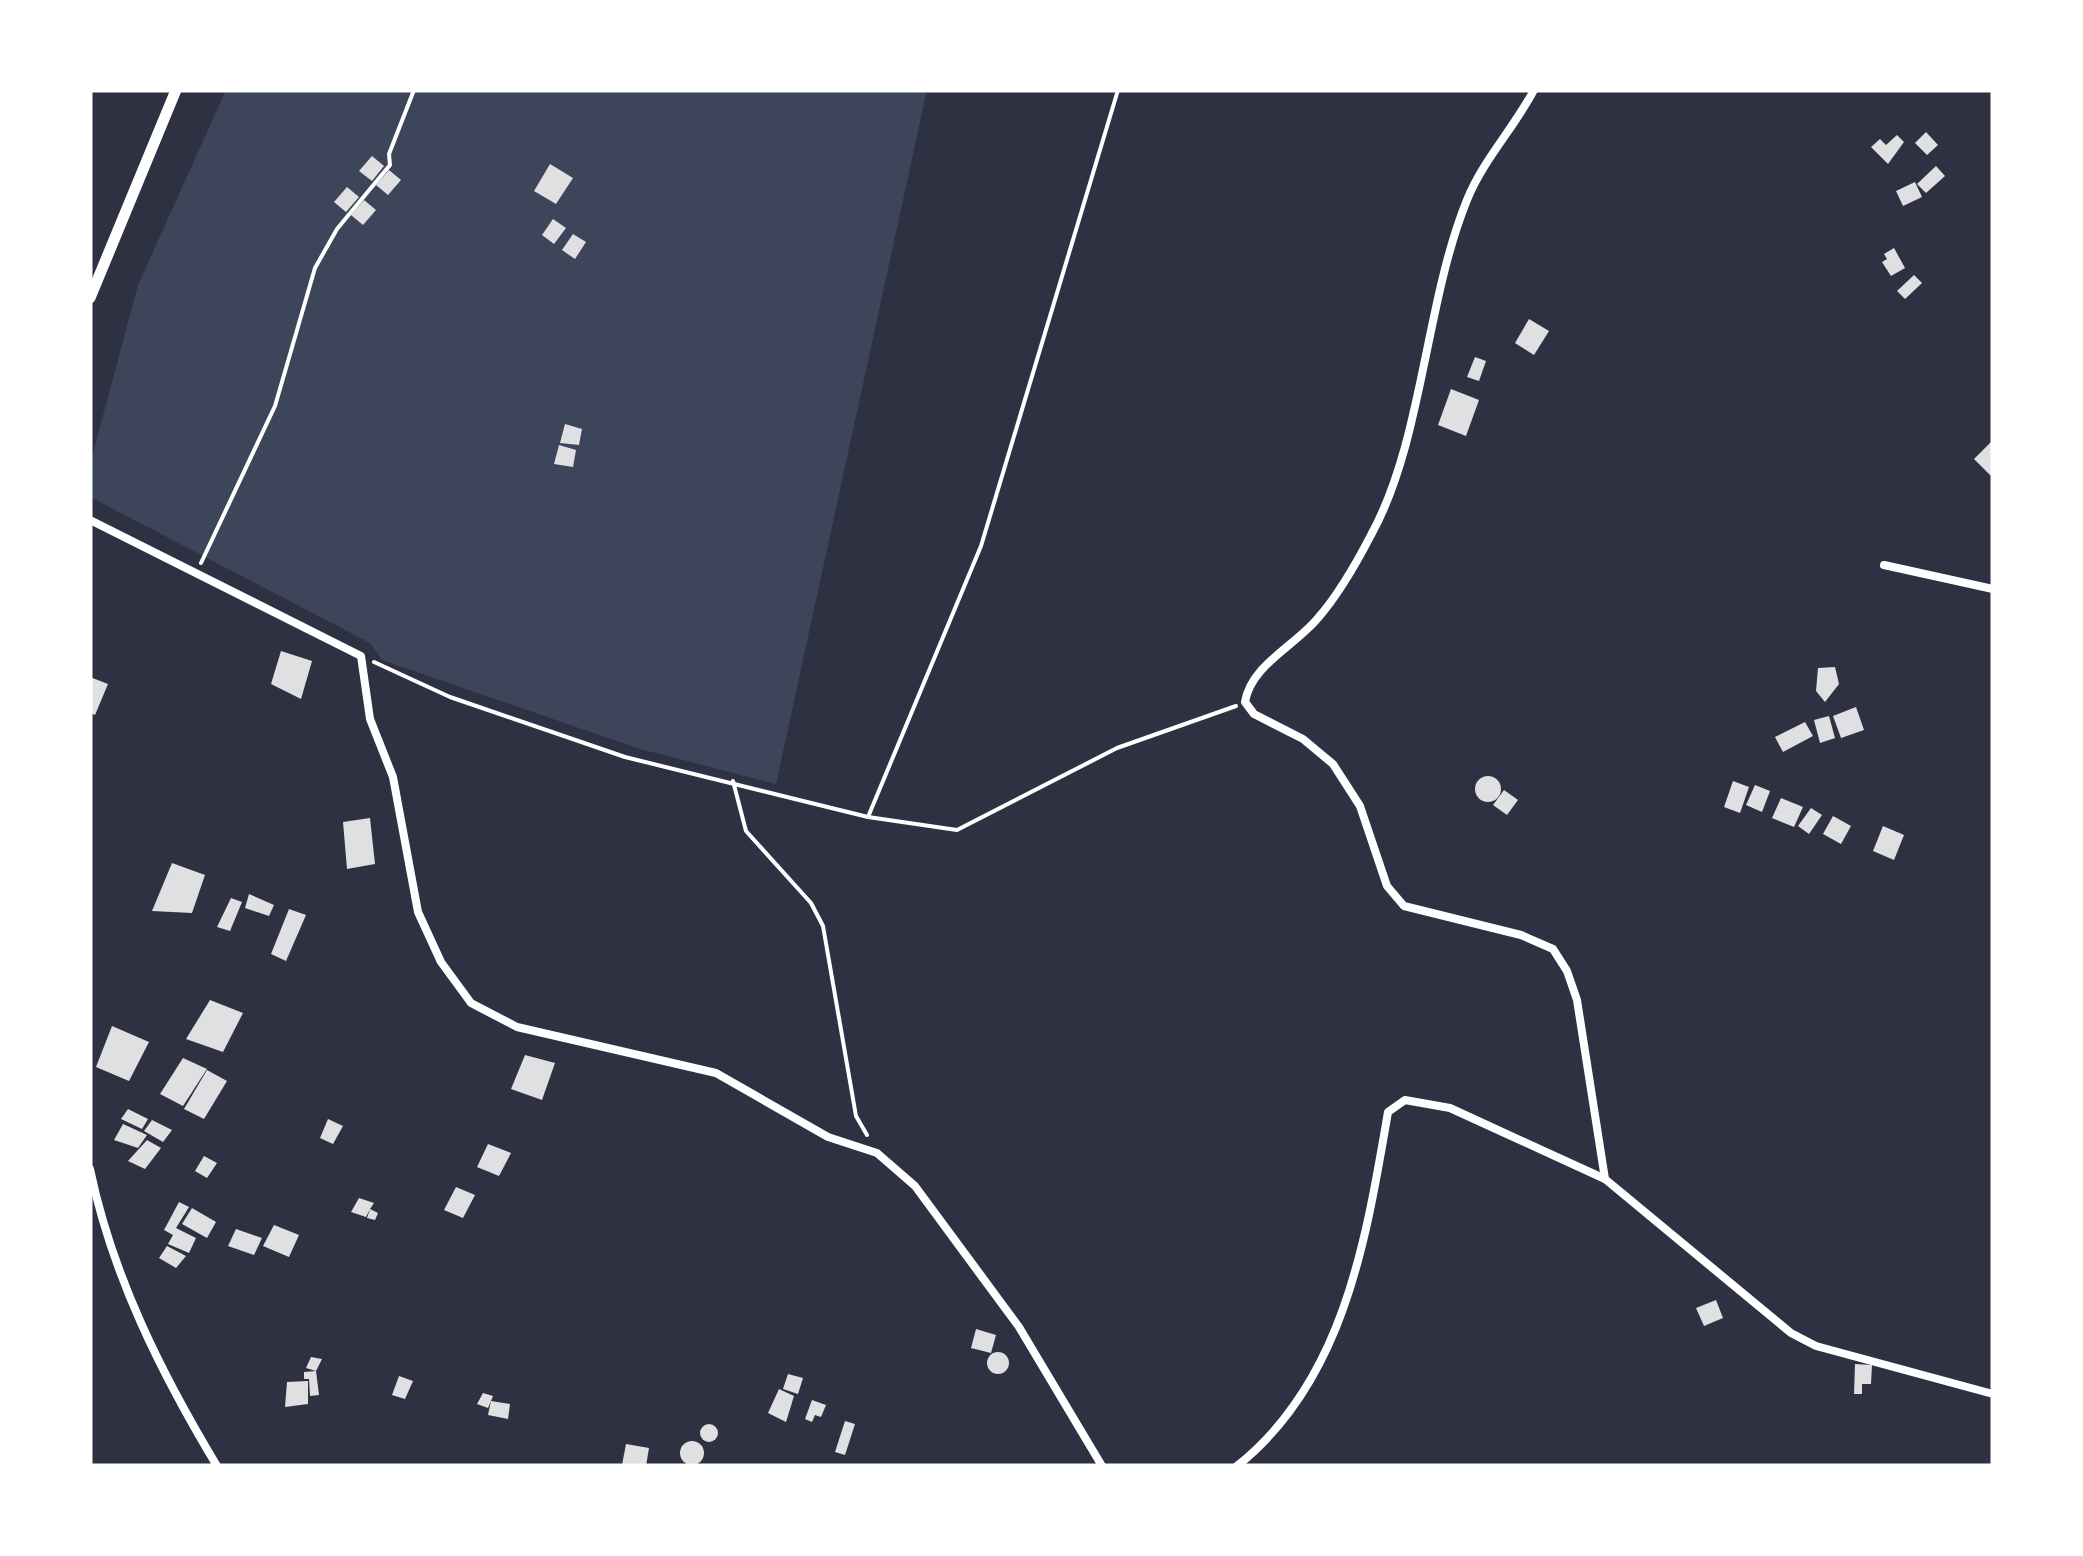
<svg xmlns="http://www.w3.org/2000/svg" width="2083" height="1556" viewBox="0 0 2083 1556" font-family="Montserrat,sans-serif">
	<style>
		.green { fill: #3c4559 }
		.building { fill: #e0e0e3 }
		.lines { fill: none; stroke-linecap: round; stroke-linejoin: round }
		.path { stroke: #fff; stroke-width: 4 }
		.minor { stroke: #fff; stroke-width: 8 }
		.secondary { stroke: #fff; stroke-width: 11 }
	</style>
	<rect width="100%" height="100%" fill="#2d3142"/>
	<polygon class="green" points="226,90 927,90 776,784 640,749 382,660 370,643 90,497 90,464 138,285"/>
	<g class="building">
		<polygon points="1926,132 1938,145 1927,155 1915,143"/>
		<polygon points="1897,135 1904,142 1888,164 1871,147 1880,139 1886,145"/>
		<polygon points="372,156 384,166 372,181 359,171"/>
		<polygon points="550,164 573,178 556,204 534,191"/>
		<polygon points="1936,166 1945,176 1926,193 1917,184"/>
		<polygon points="389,170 401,180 388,195 376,185"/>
		<polygon points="1915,182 1922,197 1903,206 1896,191"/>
		<polygon points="347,187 359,197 346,212 334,202"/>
		<polygon points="364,200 376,210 363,225 351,215"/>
		<polygon points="553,219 566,228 554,244 542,235"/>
		<polygon points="573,234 586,242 575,259 562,250"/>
		<polygon points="1894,248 1905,268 1891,276 1882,262 1887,259 1884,254"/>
		<polygon points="1914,275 1922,283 1905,299 1897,291"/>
		<polygon points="1529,319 1549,331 1534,355 1515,343"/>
		<polygon points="1475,357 1486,361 1479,381 1467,377"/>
		<polygon points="1451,389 1479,400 1466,436 1438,425"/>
		<polygon points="565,424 582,429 579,445 560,443"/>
		<polygon points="1993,440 1993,478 1974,459"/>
		<polygon points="559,445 576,450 573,467 554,464"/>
		<polygon points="281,651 312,661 301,699 271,684"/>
		<polygon points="1835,667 1839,684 1825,702 1816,691 1818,668"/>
		<polygon points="90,677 108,684 95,715 90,713"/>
		<polygon points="1856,707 1864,730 1841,738 1833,716"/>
		<polygon points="1829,716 1835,738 1820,743 1814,720"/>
		<polygon points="1805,722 1813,736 1783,752 1775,737"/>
		<circle cx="1488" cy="789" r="13"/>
		<polygon points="1733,781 1749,787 1740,813 1724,807"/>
		<polygon points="1755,785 1770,791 1762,812 1746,805"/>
		<polygon points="1504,790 1518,800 1507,815 1493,805"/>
		<polygon points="1781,798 1803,807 1794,827 1772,818"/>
		<polygon points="1811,808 1822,815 1809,834 1798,826"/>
		<polygon points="1833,816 1851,826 1841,844 1823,834"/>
		<polygon points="370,818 375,864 347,869 343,822"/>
		<polygon points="1883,826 1904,835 1894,860 1873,851"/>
		<polygon points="172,863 205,875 192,913 152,911"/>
		<polygon points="249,894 274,905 269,916 245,908"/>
		<polygon points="231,898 242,902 230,931 217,927"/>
		<polygon points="289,909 306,915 286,961 271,954"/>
		<polygon points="210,1000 243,1013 223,1052 186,1039"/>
		<polygon points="112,1026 149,1042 129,1081 96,1067"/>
		<polygon points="525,1055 555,1063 542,1100 511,1089"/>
		<polygon points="183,1058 207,1069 183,1106 160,1094"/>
		<polygon points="207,1070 227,1081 204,1119 184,1109"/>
		<polygon points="128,1109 148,1119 142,1129 121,1119"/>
		<polygon points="328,1119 343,1126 333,1144 320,1138"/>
		<polygon points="152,1120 172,1130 163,1142 144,1131"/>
		<polygon points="123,1124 147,1135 138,1148 114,1140"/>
		<polygon points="147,1140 161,1148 145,1169 128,1161"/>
		<polygon points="488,1144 511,1153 499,1176 477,1167"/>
		<polygon points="204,1156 217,1163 207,1178 195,1171"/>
		<polygon points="456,1187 475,1195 463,1218 444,1210"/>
		<polygon points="359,1198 374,1203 370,1209 378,1213 375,1220 367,1218 370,1209 366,1217 351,1212"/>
		<polygon points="179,1202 189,1207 176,1228 196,1238 189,1253 168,1244 173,1235 164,1230"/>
		<polygon points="192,1208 216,1222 207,1238 182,1224"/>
		<polygon points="274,1225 299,1235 289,1257 263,1246"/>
		<polygon points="236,1229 262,1238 254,1255 228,1246"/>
		<polygon points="167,1246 186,1256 176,1268 159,1258"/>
		<polygon points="1716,1300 1723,1318 1704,1326 1696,1308"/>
		<polygon points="976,1329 996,1335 991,1353 971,1348"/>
		<circle cx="998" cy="1363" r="11"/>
		<polygon points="311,1357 322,1359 316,1371 319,1395 310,1396 309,1379 304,1379 304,1372 316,1371 306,1368"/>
		<polygon points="1855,1364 1872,1365 1871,1384 1862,1384 1862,1394 1854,1394"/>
		<polygon points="788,1374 803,1378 798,1394 783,1389"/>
		<polygon points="399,1376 413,1381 405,1399 392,1395"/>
		<polygon points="308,1381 308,1404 285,1407 287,1382"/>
		<polygon points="779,1389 794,1396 786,1422 768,1413"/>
		<polygon points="483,1393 493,1396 491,1401 510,1404 508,1419 488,1415 491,1401 488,1408 477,1404"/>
		<polygon points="812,1400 826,1405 821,1417 815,1415 812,1422 805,1419"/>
		<polygon points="845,1421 855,1424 845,1455 835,1452"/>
		<circle cx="709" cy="1433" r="9"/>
		<circle cx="692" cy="1453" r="12"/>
		<polygon points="626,1444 649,1448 646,1466 622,1465"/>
	</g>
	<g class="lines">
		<g class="path">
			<polyline points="201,563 275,406 315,268 337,229 390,165 389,154 414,90"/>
			<polyline points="374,662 450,697 625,757 868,817 957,830 1117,748 1236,706"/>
			<polyline points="733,781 746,831 811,903 823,926 856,1116 867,1135"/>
			<polyline points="868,817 981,546 1118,90"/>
		</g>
		<g class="minor">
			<path d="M1534 90C1514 128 1483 160 1467 200 1425 303 1423 441 1371 535 1356 564 1339 594 1318 618 1295 646 1251 665 1245 702L1254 714 1303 739 1333 764 1360 806 1387 886 1404 906 1521 935 1553 949 1567 971 1577 1000 1605 1179"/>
			<polyline points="90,520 361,656 370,719 393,777 418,912 441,962 471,1003 517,1027 716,1073 828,1137 877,1153 915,1186 1019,1327 1102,1466"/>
			<polyline points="1884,565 1993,589"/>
			<path d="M90 1169C112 1275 161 1373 217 1466"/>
			<path d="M1237 1466C1344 1381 1366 1240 1388 1112L1405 1100 1450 1108 1605 1179 1791 1333 1816 1346 1993 1394"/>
		</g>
		<polyline class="secondary" points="90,298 176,90"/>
	</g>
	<rect width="2083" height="1556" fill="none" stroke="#ffffff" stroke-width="185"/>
</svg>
